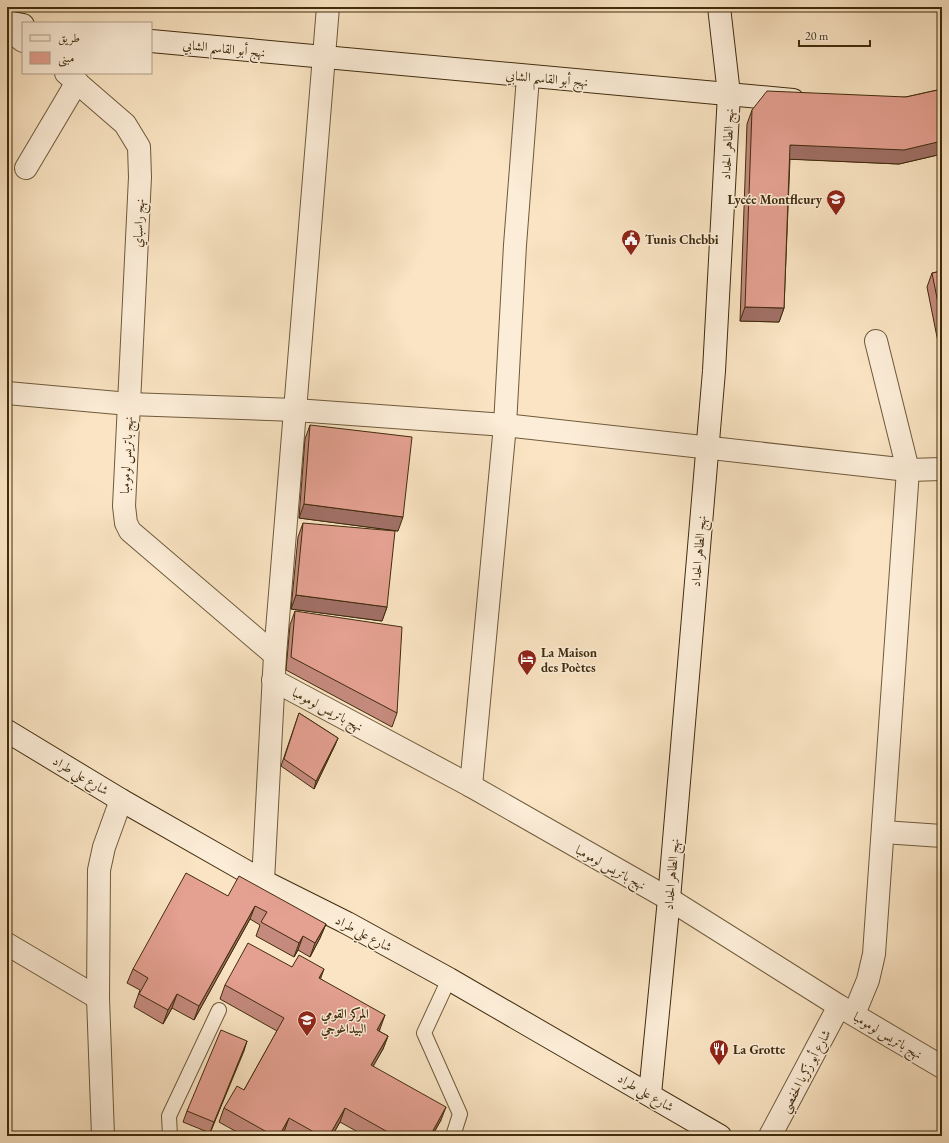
<svg xmlns="http://www.w3.org/2000/svg" width="949" height="1143" viewBox="0 0 949 1143" font-family="'EB Garamond',Amiri,serif">
	<style>
		.lines { fill: none; stroke-linecap: round; stroke-linejoin: round }
		.lane-casing { stroke: #6e5a3a; stroke-width: 16 }
		.street-casing { stroke: #6e5a3a; stroke-width: 24 }
		.secondary-casing { stroke: #402c0d; stroke-width: 24 }
		.lane { stroke: #fcedd8; stroke-width: 14 }
		.street { stroke: #fcedd8; stroke-width: 22 }
		.secondary { stroke: #fcedd8; stroke-width: 22 }
		.wall { fill: #c48a7d; stroke: #402c0d }
		.shaded-wall { fill: #a07066; stroke: #402c0d }
		.building { fill: #e4a091; stroke: #402c0d }
		.labels { text-anchor: middle; stroke-width: 3; stroke-linejoin: round; paint-order: stroke }
		.street-label { font-size: 13px; fill: #402c0d; stroke: #fcedd8 }
		.poi-label { font-size: 13px; font-weight: bold; fill: #402c0d; stroke: #fcedd8; text-anchor: start }
	</style>
	<rect width="100%" height="100%" fill="#fae4c3"/>
	<filter id="stains"><feTurbulence type="fractalNoise" baseFrequency=".005" numOctaves="4"/><feColorMatrix values="0 0 0 0 .2 0 0 0 0 .09 0 0 0 0 .02 0 0 0 .5 -.17"/></filter>
	<radialGradient id="worn" r=".72"><stop offset=".6" stop-color="#630" stop-opacity="0"/><stop offset="1" stop-color="#630" stop-opacity=".3"/></radialGradient>
	<g class="lines">
		<g class="lane-casing">
			<g id="lane">
				<polyline points="449,979 424,1033 460,1114 453,1136"/>
				<polyline points="170,1136 169,1116 219,1010"/>
			</g>
		</g>
		<g class="street-casing">
			<g id="street">
				<polyline points="7,29 23,41"/>
				<polyline points="66,73 125,124 139,147 140,177 124,506 126,523 130,531 275,655"/>
				<polyline points="26,168 77,82"/>
				<polyline points="7,393 129,404 295,410 505,425 908,470 942,469"/>
				<polyline points="273,680 471,786 669,899 839,1006 942,1067"/>
				<polyline points="471,786 505,425 515,245 528,77"/>
				<polyline points="883,832 942,836"/>
				<polyline points="263,881 275,655 328,7"/>
				<polyline points="7,944 98,998"/>
				<polyline points="854,1014 868,980 874,954 908,470 876,341"/>
				<polyline points="103,1136 98,998 99,870 104,847 121,800"/>
				<polyline points="770,1136 839,1006"/>
			</g>
		</g>
		<g class="secondary-casing">
			<g id="secondary">
				<polyline points="7,22 23,25"/>
				<polyline points="151,41 793,100"/>
				<polyline points="7,731 121,800 263,881 347,923 449,979 720,1136"/>
				<polyline points="650,1094 669,899 714,371 729,94 719,7"/>
			</g>
		</g>
		<use href="#lane" class="lane"/>
		<use href="#street" class="street"/>
		<use href="#secondary" class="secondary"/>
	</g>
	<g class="wall">
		<polygon points="942,89 942,154 899,164 790,159 784,308 779,322 740,321 747,124 752,110 906,97"/>
		<polygon points="942,271 942,341 938,342 927,287 932,273"/>
		<polygon points="310,425 398,531 299,518 305,439"/>
		<polygon points="303,523 387,607 382,621 291,609 298,537"/>
		<polygon points="295,611 397,713 392,727 286,670 290,625"/>
		<polygon points="299,713 338,738 335,745 314,789 281,766"/>
		<polygon points="228,896 326,924 320,938 310,957 298,950 294,957 256,936 260,925 250,919 194,1020 172,1008 163,1024 134,1007 140,990 127,983 133,969"/>
		<polygon points="292,967 321,979 380,1029 379,1031 388,1036 383,1049 373,1066 441,1120 432,1136 365,1136 340,1122 332,1136 290,1136 284,1132 282,1136 244,1136 219,1122 224,1108 244,1090 277,1031 220,999 225,985"/>
		<polygon points="247,1041 210,1133 183,1122 187,1111"/>
	</g>
	<g class="shaded-wall">
		<polygon points="942,141 942,154 899,164 785,159 790,145"/>
		<polygon points="745,307 784,308 779,322 740,321"/>
		<polygon points="942,331 942,341 938,342"/>
		<polygon points="304,504 403,517 398,531 299,518"/>
		<polygon points="296,595 387,607 382,621 291,609"/>
		<polygon points="338,738 335,745 314,789 316,781"/>
		<polygon points="255,906 250,919 194,1020 199,1006"/>
		<polygon points="326,924 320,938 310,957 315,943"/>
		<polygon points="303,936 298,950 294,957 299,943"/>
		<polygon points="324,969 319,983 319,978"/>
		<polygon points="177,994 172,1008 163,1024 168,1010"/>
		<polygon points="385,1015 380,1029 372,1044 377,1030"/>
		<polygon points="388,1036 383,1049 366,1079 371,1065"/>
		<polygon points="247,1041 244,1051 210,1133 214,1122"/>
		<polygon points="446,1107 441,1120 432,1136 430,1136"/>
		<polygon points="345,1108 340,1122 332,1136 329,1136"/>
		<polygon points="289,1118 284,1132 282,1136 279,1136"/>
	</g>
	<g class="building">
		<polygon points="942,89 942,141 904,150 790,145 784,308 745,307 752,110 767,91 906,97"/>
		<polygon points="942,271 942,323 932,273"/>
		<polygon points="310,425 412,437 403,517 304,504"/>
		<polygon points="303,523 395,531 387,607 296,595"/>
		<polygon points="295,611 402,627 397,713 291,657"/>
		<polygon points="299,713 338,738 316,781 284,759"/>
		<polygon points="186,873 228,896 239,876 326,924 315,943 303,936 299,943 261,922 267,912 255,906 199,1006 177,994 168,1010 139,994 148,978 133,969"/>
		<polygon points="248,943 292,967 299,955 324,969 319,978 385,1015 377,1030 388,1036 371,1065 446,1107 430,1136 395,1136 345,1108 329,1136 321,1136 289,1118 279,1136 274,1136 224,1108 237,1086 244,1090 284,1018 225,985"/>
		<polygon points="221,1030 247,1041 214,1122 187,1111"/>
	</g>
	<defs>
		<g id="school-pin" transform="scale(1)"><path d="M0 17L-7.5 6A9.5 9.5 0 1 1 7.5 6Z" fill="#8f2418" stroke="#fcedd8"/><path d="M0-5L7-2L0 1L-7-2ZM-4 1L0 2.5L4 1V4Q0 6-4 4Z" fill="#fff"/></g>
		<g id="civic-pin" transform="scale(1)"><path d="M0 17L-7.5 6A9.5 9.5 0 1 1 7.5 6Z" fill="#8f2418" stroke="#fcedd8"/><path d="M-.6-6.5H3V-4.5H.6V-3L4-1V1h2V6H-6V1h2V-1L-.6-3ZM-1.2 2.5V6h2.4V2.5Z" fill="#fff"/></g>
		<g id="hotel-pin" transform="scale(1)"><path d="M0 17L-7.5 6A9.5 9.5 0 1 1 7.5 6Z" fill="#8f2418" stroke="#fcedd8"/><path d="M-6-4.5h1.5V1H6V5H4.5V3h-9V5H-6ZM-4 0a1.8 1.8 0 1 1 3.6 0ZM.5 0V-2.5h3Q6-2.5 6 0Z" fill="#fff"/></g>
		<g id="university-pin" transform="scale(1)"><path d="M0 17L-7.5 6A9.5 9.5 0 1 1 7.5 6Z" fill="#8f2418" stroke="#fcedd8"/><path d="M0-5L7-2L0 1L-7-2ZM-4 1L0 2.5L4 1V4Q0 6-4 4Z" fill="#fff"/></g>
		<g id="restaurant-pin" transform="scale(1)"><path d="M0 17L-7.5 6A9.5 9.5 0 1 1 7.5 6Z" fill="#8f2418" stroke="#fcedd8"/><path d="M-5-6h1v4h1v-4h1v4h1v-4h1v5L-1.5 .5V6h-2V.5L-5-1ZM5-6V6H3V1.5H1.5Q1.5-4 5-6Z" fill="#fff"/></g>
	</defs>
	<g fill-rule="evenodd">
		<use href="#school-pin" x="836" y="199"/>
		<use href="#civic-pin" x="631" y="239"/>
		<use href="#hotel-pin" x="527" y="659"/>
		<use href="#university-pin" x="307" y="1020"/>
		<use href="#restaurant-pin" x="719" y="1049"/>
	</g>
	<g class="labels">
		<g class="street-label">
			<text transform="translate(224 48) rotate(6)" y="5">نهج أبو القاسم الشابي</text>
			<text transform="translate(547 78) rotate(5)" y="5">نهج أبو القاسم الشابي</text>
			<text transform="translate(727 144) rotate(-87)" y="5">نهج الطاهر الحداد</text>
			<text transform="translate(138 223) rotate(-87)" y="5">نهج راسباي</text>
			<text transform="translate(126 455) rotate(-87)" y="5">نهج باتريس لومومبا</text>
			<text transform="translate(698 551) rotate(-85)" y="5">نهج الطاهر الحداد</text>
			<text transform="translate(328 709) rotate(28)" y="5">نهج باتريس لومومبا</text>
			<text transform="translate(81 775) rotate(31)" y="5">شارع علي طراد</text>
			<text transform="translate(611 867) rotate(29)" y="5">نهج باتريس لومومبا</text>
			<text transform="translate(671 874) rotate(-85)" y="5">نهج الطاهر الحداد</text>
			<text transform="translate(364 933) rotate(28)" y="5">شارع علي طراد</text>
			<text transform="translate(888 1035) rotate(31)" y="5">نهج باتريس لومومبا</text>
			<text transform="translate(805 1071) rotate(-62)" y="5">شارع أبو زكريا الحفصي</text>
			<text transform="translate(646 1092) rotate(30)" y="5">شارع علي طراد</text>
		</g>
		<g class="poi-label">
			<text x="822" y="204" text-anchor="end">Lycée Montfleury</text>
			<text x="645" y="244">Tunis Chebbi</text>
			<text x="541" y="657">La Maison<tspan x="541" dy="15">des Poètes</tspan></text>
			<text x="321" y="1018">المركز القومي<tspan x="321" dy="15">البيداغوجي</tspan></text>
			<text x="733" y="1054">La Grotte</text>
		</g>
	</g>
	<rect width="949" height="1143" fill="none" stroke="#fae4c3" stroke-width="24"/>
	<rect x="8" y="8" width="933" height="1127" fill="none" stroke="#402c0d" stroke-width="2"/>
	<rect x="12" y="12" width="925" height="1119" fill="none" stroke="#402c0d"/>
	<rect x="22" y="22" width="130" height="52" fill="#fcedd8" stroke="#b1a087"/>
	<rect x="30" y="35" width="20" height="6" fill="#fcedd8" stroke="#b1a087"/>
	<text x="58" y="42" font-size="12" fill="#402c0d">طريق</text>
	<rect x="30" y="52" width="20" height="12" fill="#e4a091" stroke="#b1a087"/>
	<text x="58" y="62" font-size="12" fill="#402c0d">مبنى</text>
	<path d="M799 40v6h71v-6" fill="none" stroke="#402c0d" stroke-width="2"/>
	<text x="805" y="40" font-size="12" fill="#402c0d" stroke="#fcedd8" stroke-width="3" paint-order="stroke">20 m</text>
	<rect width="100%" height="100%" filter="url(#stains)"/>
	<rect width="100%" height="100%" fill="url(#worn)"/>
</svg>
